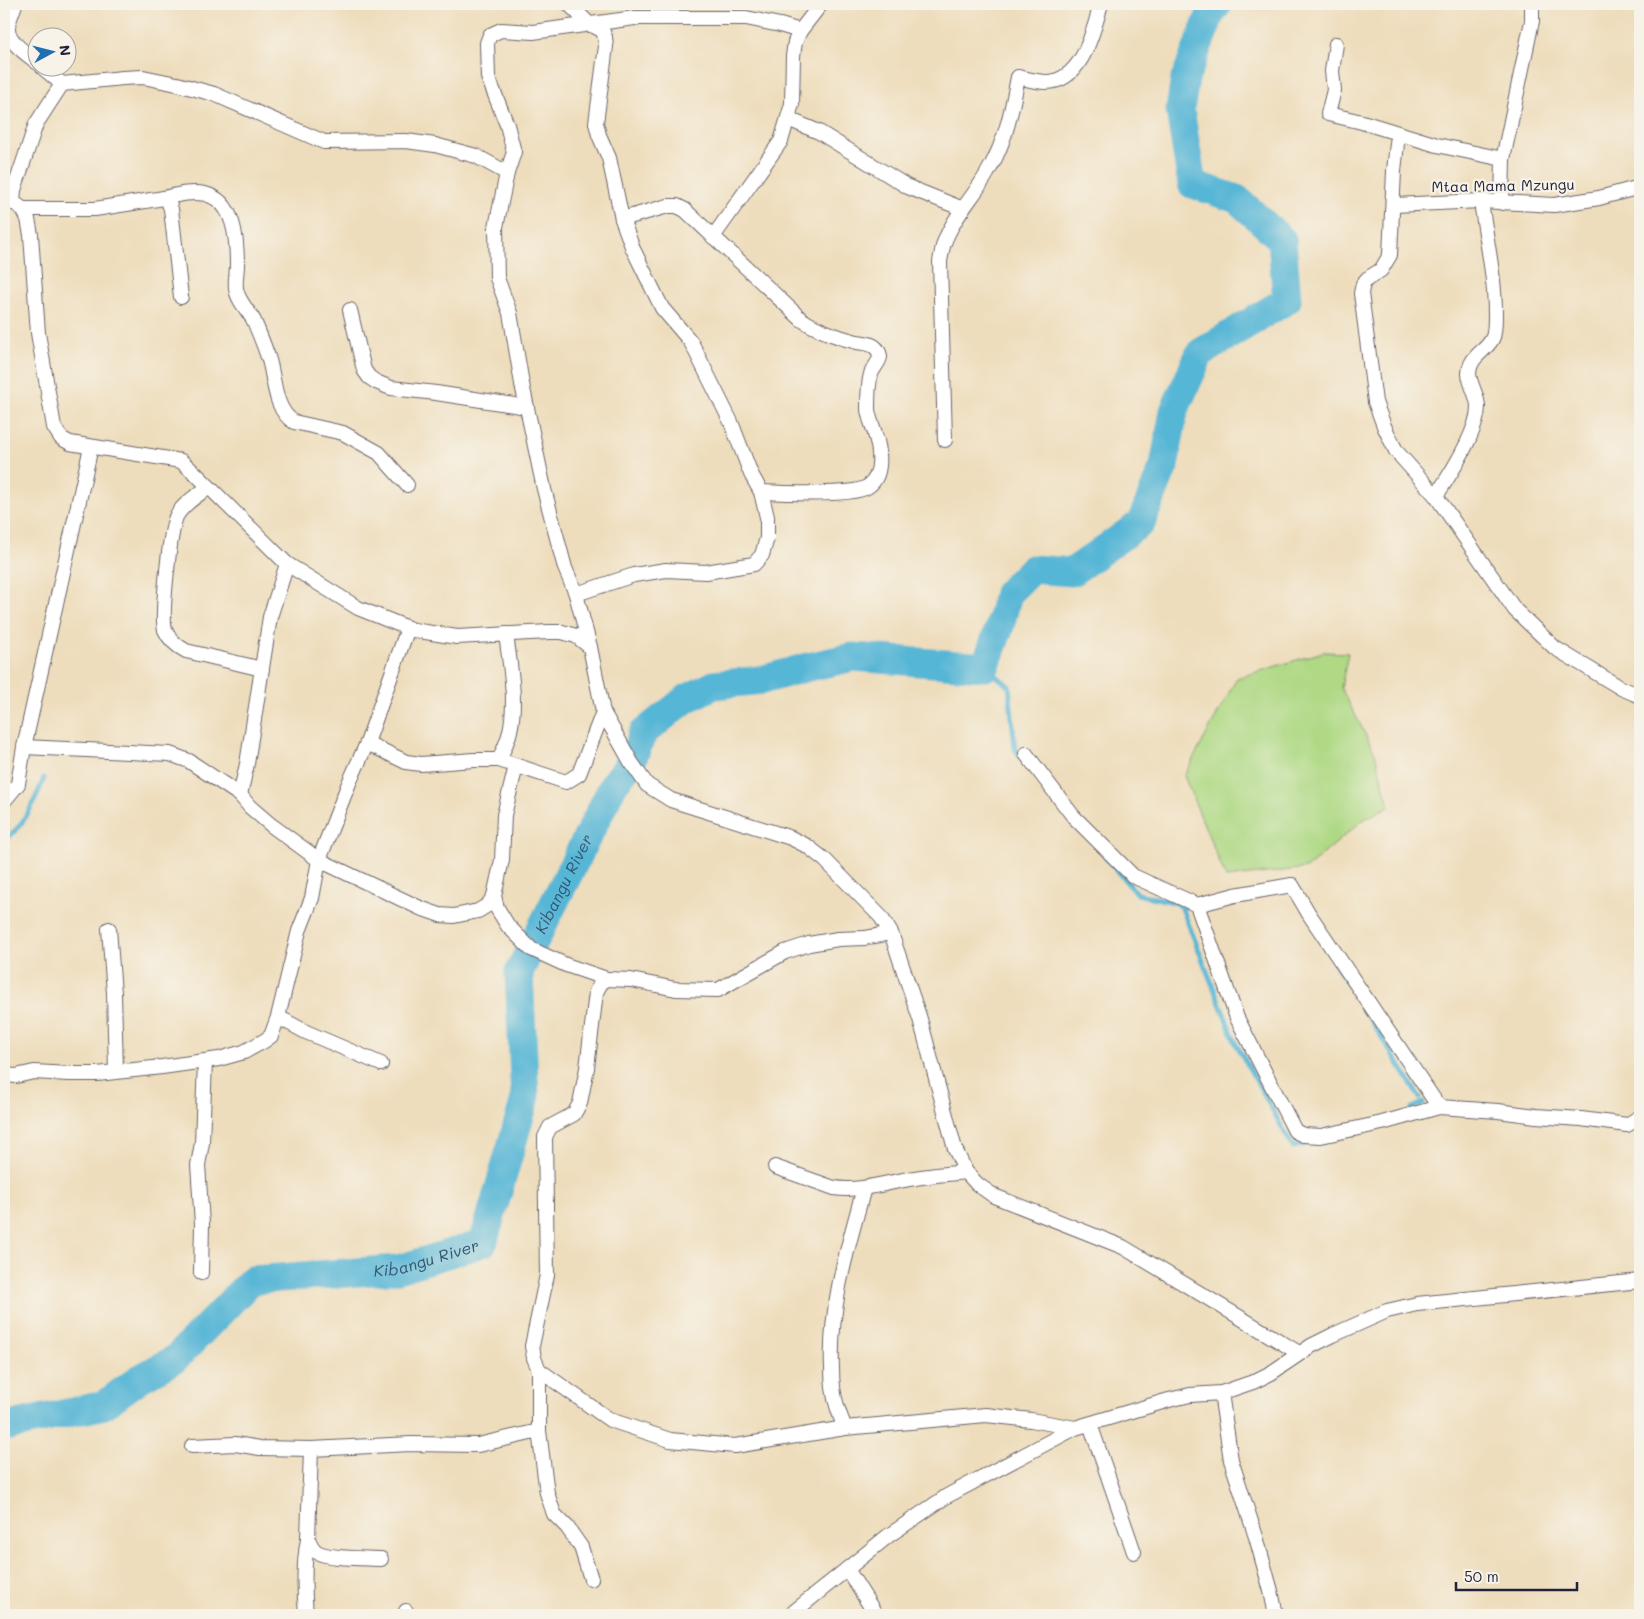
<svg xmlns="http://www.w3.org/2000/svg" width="1644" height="1619" viewBox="0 0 1644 1619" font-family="Mali,sans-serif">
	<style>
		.green { fill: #afd985; stroke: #687e60 }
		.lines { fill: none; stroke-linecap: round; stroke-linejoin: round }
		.stream { stroke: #57b6d6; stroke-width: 5 }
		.river { stroke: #57b6d6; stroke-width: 29 }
		.minor-casing { stroke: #696368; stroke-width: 16 }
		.minor { stroke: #fff; stroke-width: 14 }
		.labels { text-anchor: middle; stroke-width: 4.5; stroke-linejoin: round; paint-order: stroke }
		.street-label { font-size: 15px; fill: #22223b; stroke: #f7f3e8 }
		.water-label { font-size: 16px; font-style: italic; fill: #355671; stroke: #f7f3e8 }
	</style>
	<rect width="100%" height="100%" fill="#f7f3e8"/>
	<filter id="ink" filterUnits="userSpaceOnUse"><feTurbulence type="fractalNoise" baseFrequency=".02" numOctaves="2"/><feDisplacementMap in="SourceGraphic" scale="10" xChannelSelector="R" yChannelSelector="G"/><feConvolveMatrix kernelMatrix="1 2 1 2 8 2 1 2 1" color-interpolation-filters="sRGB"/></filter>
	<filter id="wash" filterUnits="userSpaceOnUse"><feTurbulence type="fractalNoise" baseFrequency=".0096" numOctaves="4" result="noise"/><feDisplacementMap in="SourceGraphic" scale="20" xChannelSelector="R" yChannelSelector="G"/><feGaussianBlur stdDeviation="1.12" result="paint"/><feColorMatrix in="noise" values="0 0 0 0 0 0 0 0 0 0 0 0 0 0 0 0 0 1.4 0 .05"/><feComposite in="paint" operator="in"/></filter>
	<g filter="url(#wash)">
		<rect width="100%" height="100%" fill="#eeddbc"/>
		<polygon class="green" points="1323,652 1348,653 1341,688 1375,753 1389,806 1363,820 1307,868 1226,878 1184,776 1237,678"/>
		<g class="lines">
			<g class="stream">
				<polyline points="985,667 1009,686 1015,749 1022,758"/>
				<path d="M4 841C25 825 35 801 44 778"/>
				<polyline points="1106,858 1137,894 1174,902 1182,908 1236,1044 1293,1147 1317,1141"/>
				<polyline points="1336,965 1420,1098"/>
				<polyline points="1412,1108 1423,1103"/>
			</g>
			<path class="river" id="s1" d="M4 1424 9 1426 104 1405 139 1379 175 1359 252 1280 398 1269 483 1243 525 1099 519 972 614 784 631 762 643 733 686 699 714 685 762 680 808 667 853 657 985 667 1000 626 1008 593 1032 569 1072 572 1141 523 1164 466 1174 411 1200 353 1287 300 1282 240 1237 199 1192 184 1180 110 1185 79 1211 13 1218 4"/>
		</g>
	</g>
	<g filter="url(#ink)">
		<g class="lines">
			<g class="minor-casing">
				<g id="minor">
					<path d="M15 4C13 11 9 19 8 27 6 41 28 55 38 63"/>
					<polyline points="569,4 589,24 602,30 605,37 606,46 596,123 599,135 609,158 622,219 633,249 662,308 691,342 731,422 751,474 761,492 767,517 767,538 762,555 754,564 706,572 666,570 634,575 576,594"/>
					<polyline points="1336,44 1332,71 1334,90 1328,114 1362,122 1437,145 1503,159"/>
					<polyline points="43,68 62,84"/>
					<polyline points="788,119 819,132 908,187 963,209"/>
					<polyline points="1398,134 1394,171 1390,255 1381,270 1367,279 1363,284 1361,293 1375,402 1384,426 1396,451 1436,496 1515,610 1555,648 1621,688 1640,696"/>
					<path d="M164 198C177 195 192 191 205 194 235 201 237 240 237 265 237 272 235 280 236 288 237 300 248 310 254 321 259 333 265 347 269 360 275 380 274 410 294 422L343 433 379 453 407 485"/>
					<polyline points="13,202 14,190 36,124 62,84 123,78 143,77 177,84 214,94 324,142 406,141 435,145 476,156 507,173"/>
					<polyline points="1502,203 1503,159 1532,21 1532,4"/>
					<polyline points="4,204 13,202 23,209 28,219 31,235 38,333 54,427 61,438 70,443 181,461 196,474 287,564 358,608 413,630 457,637 549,632 562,632 576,636 590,647 603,712 631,762 647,785 671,800 791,838 807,846 825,860 881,917 891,933 920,1019 955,1149 966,1172 977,1184 994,1196 1123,1247 1299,1353"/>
					<polyline points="1394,205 1481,201 1554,205 1599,198 1640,187"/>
					<polyline points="23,209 95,209 164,198 168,201 171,209 181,297"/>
					<path d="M622 219 668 206H677L685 210 801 319C815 329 840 338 857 342 863 343 870 343 875 347 878 349 880 354 880 357 879 363 873 368 871 374 868 384 868 398 868 408 868 417 873 425 875 434 880 449 884 477 867 487 853 496 781 493 761 492"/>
					<polyline points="713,237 781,141 792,104 793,56 795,42 800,31 821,4"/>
					<polyline points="350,310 364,370 369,377 376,382 391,388 436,393 527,407"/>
					<path d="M945 440 940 262C941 256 942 249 944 243 954 215 977 194 990 168 1006 140 1012 109 1018 77 1027 79 1037 82 1046 82 1082 82 1093 32 1101 4"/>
					<path d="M209 487C198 495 184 503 177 515 170 526 161 616 165 630 169 640 177 646 186 651L262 669"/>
					<path d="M1436 496C1450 475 1478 432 1478 407 1478 396 1470 385 1469 374 1469 355 1488 351 1493 337 1495 331 1495 321 1495 314 1495 276 1486 239 1481 201"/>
					<polyline points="590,647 576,594 565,568 544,489 522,384 510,313 497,278 496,227 507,173 514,152 507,125 488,77 487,43 490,35 501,30 533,32 635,18 746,18 780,25 800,31"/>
					<polyline points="367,743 406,762 421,764 474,760 499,760 566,782 579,774 603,712"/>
					<polyline points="24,747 170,754 189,761 240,795 250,807 271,825 319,860 420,908 440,915 454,916 478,911 488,905 494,896"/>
					<polyline points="1026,754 1073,816 1133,876 1197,905 1237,1018 1295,1131 1303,1135 1321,1136 1382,1123 1439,1107 1498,1111 1536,1116 1581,1119 1627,1125 1640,1117"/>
					<path d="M499 760C503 751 508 741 510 731 517 700 510 666 506 634"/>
					<polyline points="516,766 504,815 502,860 494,896 497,908 508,926 531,949 566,965 607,979"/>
					<polyline points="240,795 247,764 270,617 287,564"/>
					<polyline points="4,801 18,784 24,747 91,447"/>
					<polyline points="1197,905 1235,895 1292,885 1309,914 1439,1107"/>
					<polyline points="109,929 114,993 116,1072"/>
					<polyline points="891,933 865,938 838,939 809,944 785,952 718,990 676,989 631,980 607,979 601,983 596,992 587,1068 580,1103 574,1114 550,1127 545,1137 547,1275 532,1346 534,1358 539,1370 610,1420 670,1440 735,1446 845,1428 986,1415 1031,1420 1075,1428"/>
					<polyline points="278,1017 306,1032 381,1064"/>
					<polyline points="4,1075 16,1076 34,1072 69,1074 97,1074 162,1067 219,1059 244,1052 264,1041 271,1036 278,1017 299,931 312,898 319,860 349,783 367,743 408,628"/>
					<path d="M775 1167 834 1188C861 1192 888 1182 915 1178 932 1175 949 1174 966 1172"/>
					<polyline points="201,1273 202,1224 198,1165 202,1143 205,1061"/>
					<polyline points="1221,1393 1231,1460 1256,1537 1271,1591 1276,1615"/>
					<polyline points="1090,1424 1134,1552"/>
					<path d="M845 1428C842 1421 839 1413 837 1406 833 1394 832 1380 832 1368 829 1307 848 1247 864 1188"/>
					<polyline points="539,1431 547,1493 554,1514 567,1527 581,1547 591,1579"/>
					<polyline points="192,1446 235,1444 260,1448 311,1449 411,1444 478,1445 539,1431 539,1370"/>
					<path d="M308 1539C310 1543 312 1549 317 1552 328 1559 366 1558 381 1559"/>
					<polyline points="847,1569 876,1615"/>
					<polyline points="406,1611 408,1615"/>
					<path d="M306 1615C304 1590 303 1564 308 1539L311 1449"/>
					<polyline points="790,1615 888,1536 947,1496 1075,1428 1169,1400 1190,1395 1221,1393 1253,1382 1271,1373 1311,1346 1333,1335 1387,1311 1417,1304 1640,1281"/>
				</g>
			</g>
			<use href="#minor" class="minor"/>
		</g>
	</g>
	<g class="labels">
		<g class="street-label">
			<text transform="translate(1503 186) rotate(-1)" y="5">Mtaa Mama Mzungu</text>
		</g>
		<g class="water-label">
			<text dy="6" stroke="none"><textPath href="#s1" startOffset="909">Kibangu River</textPath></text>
			<text dy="6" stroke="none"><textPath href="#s1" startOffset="474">Kibangu River</textPath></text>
		</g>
	</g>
	<rect width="1644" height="1619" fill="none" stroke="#f7f3e8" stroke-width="20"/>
	<g transform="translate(52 52) rotate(83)"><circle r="24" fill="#f7f3e8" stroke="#a29fa3"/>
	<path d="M0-4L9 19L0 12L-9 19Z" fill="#1f6fb2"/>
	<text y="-8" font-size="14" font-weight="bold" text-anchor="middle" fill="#22223b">N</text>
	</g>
	<path d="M1456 1582v8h121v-8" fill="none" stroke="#22223b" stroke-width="2.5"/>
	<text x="1464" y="1582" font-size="15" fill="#22223b" stroke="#f7f3e8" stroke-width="4" paint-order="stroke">50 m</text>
</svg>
